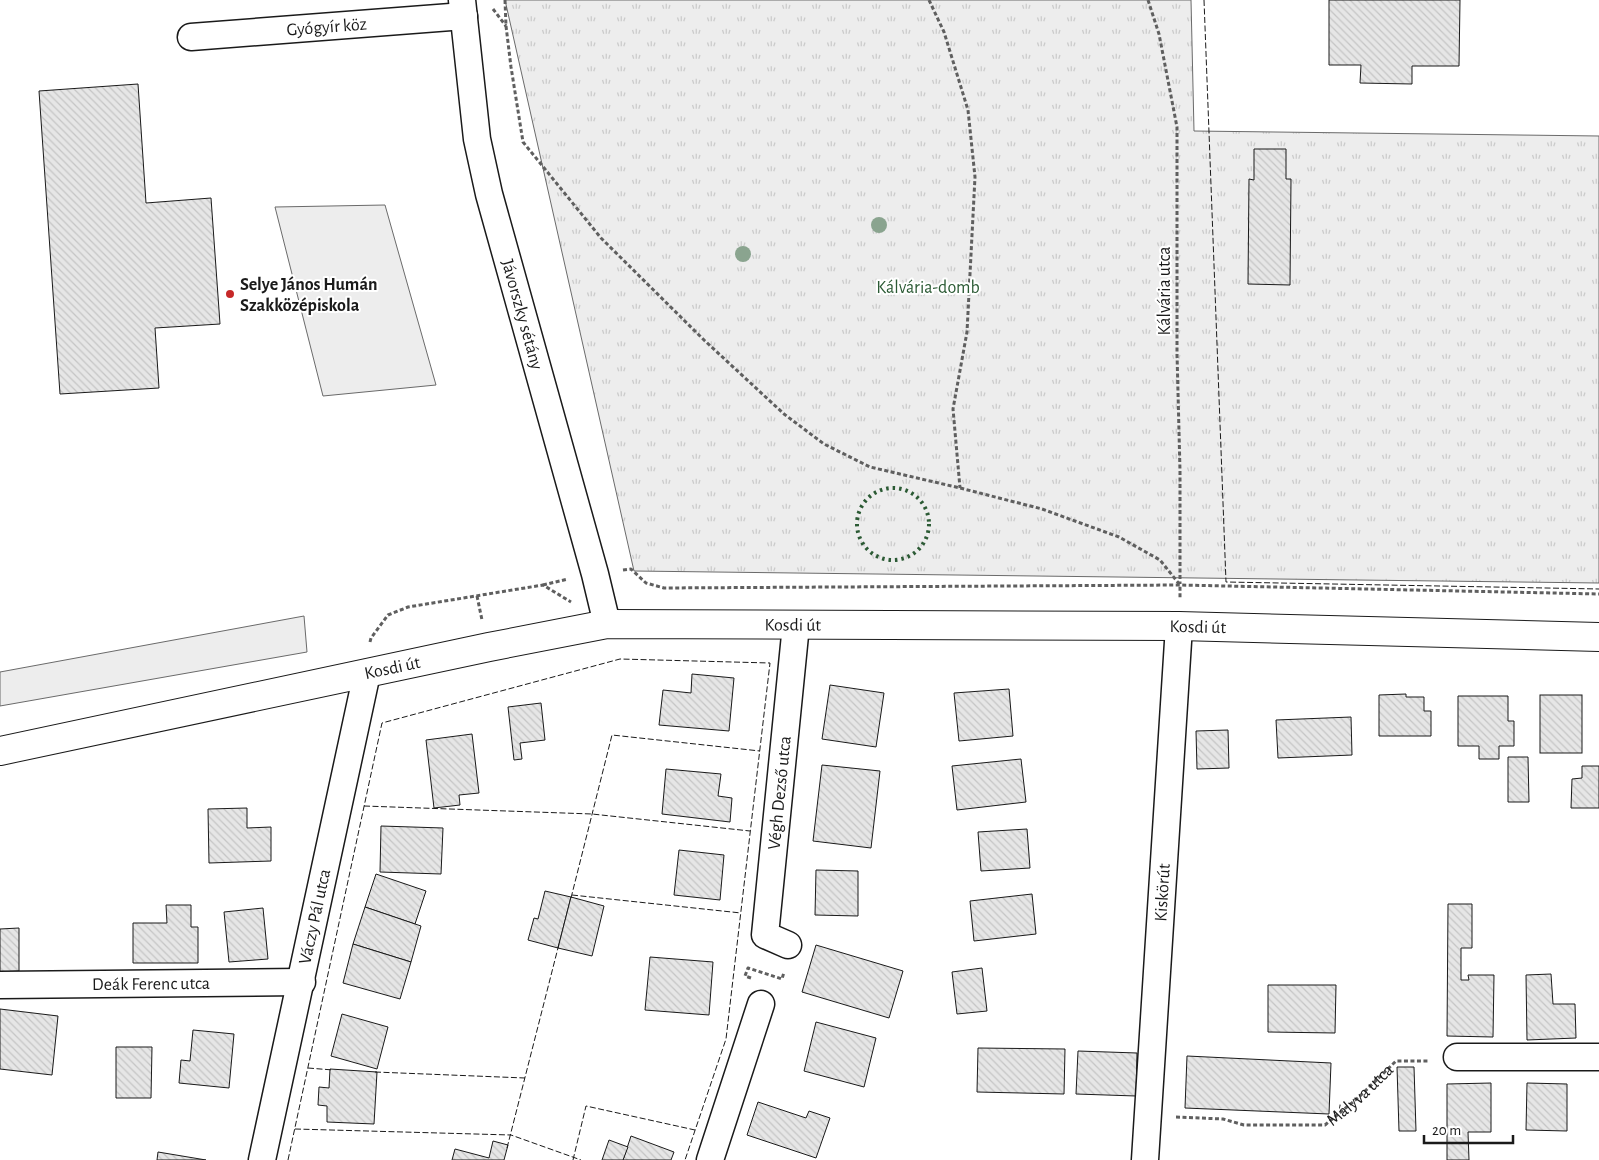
<svg xmlns="http://www.w3.org/2000/svg" width="1599" height="1160" viewBox="0 0 1599 1160" font-family="'Alegreya Sans',sans-serif">
	<style>
		.park { fill: url(#park-tufts); stroke: #6a6a6a }
		.pitch { fill: #ededed; stroke: #6a6a6a }
		.building { fill: url(#building-back-hatch); stroke: #1a1a1a }
		.lines { fill: none; stroke-linecap: round; stroke-linejoin: round }
		.minor-casing { stroke: #1a1a1a; stroke-width: 29 }
		.tertiary-casing { stroke: #1a1a1a; stroke-width: 30 }
		.path { stroke: #5f5f5f; stroke-width: 3; stroke-dasharray: 4 2.5; stroke-linecap: butt }
		.minor { stroke: #fff; stroke-width: 26 }
		.tertiary { stroke: #fff; stroke-width: 28 }
		.hedge { stroke: #2b5a34; stroke-width: 4; stroke-dasharray: 2.5 4; stroke-linecap: butt }
		.fence { stroke: #1a1a1a; stroke-width: 1; stroke-dasharray: 6 2.5; stroke-linecap: butt }
		.tree { fill: #8aa48f }
		.poi-dot { fill: #c62828; stroke: #fff; stroke-width: 2 }
		.labels { text-anchor: middle; stroke-width: 4; stroke-linejoin: round; paint-order: stroke }
		.street-label { font-size: 18px; fill: #1a1a1a; stroke: #fff }
		.poi-label { font-size: 18px; font-weight: bold; fill: #1a1a1a; stroke: #fff; text-anchor: start }
		.park-label { font-size: 18px; fill: #2b5a34; stroke: #fff }
	</style>
	<defs>
		<pattern id="park-tufts" width="24" height="20" patternUnits="userSpaceOnUse" patternTransform="scale(1.25)"><rect width="24" height="20" fill="#ededed"/><path d="M3 7l-1-3M5 7V3M7 7l1-3M15 17l-1-3M17 17v-4M19 17l1-3" fill="none" stroke="#cbcbcb"/></pattern>
		<pattern id="building-back-hatch" width="6" height="6" patternUnits="userSpaceOnUse" patternTransform="scale(1.25)"><rect width="6" height="6" fill="#e6e6e6"/><path d="M-1 5l2 2M0 0l6 6M5-1l2 2" fill="none" stroke="#c5c5c5"/></pattern>
	</defs>
	<rect width="100%" height="100%" fill="#fff"/>
	<polygon class="park" points="505,0 1191,0 1194,131 1599,136 1599,583 634,571"/>
	<g class="pitch">
		<polygon points="385,205 436,385 323,396 275,207"/>
		<polygon points="304,616 307,652 0,706 0,672"/>
	</g>
	<g class="building">
		<polygon points="1329,0 1460,0 1459,66 1412,66 1412,84 1360,83 1361,65 1329,65"/>
		<polygon points="138,84 146,203 211,198 220,324 155,328 159,388 60,394 39,91"/>
		<polygon points="1254,149 1286,149 1286,179 1291,179 1290,285 1248,284 1249,179 1254,180"/>
		<polygon points="692,674 734,678 729,731 659,725 663,690 691,693"/>
		<polygon points="830,685 884,693 876,747 822,739"/>
		<polygon points="1009,689 1013,736 959,741 954,693"/>
		<polygon points="1406,694 1406,697 1424,697 1424,711 1431,711 1431,736 1379,736 1379,695"/>
		<rect x="1540" y="695" width="42" height="58"/>
		<polygon points="1458,696 1508,696 1508,721 1514,721 1514,746 1499,746 1499,759 1479,759 1479,746 1458,746"/>
		<polygon points="541,703 545,740 520,743 522,759 514,760 508,707"/>
		<polygon points="1351,717 1352,755 1278,758 1276,720"/>
		<polygon points="1228,730 1229,768 1197,769 1196,731"/>
		<polygon points="472,734 479,793 459,795 460,805 434,808 426,740"/>
		<polygon points="1508,757 1528,757 1529,802 1508,802"/>
		<polygon points="1021,759 1026,802 957,810 952,766"/>
		<polygon points="822,765 880,771 871,848 813,841"/>
		<polygon points="1582,766 1599,766 1599,808 1571,808 1572,779 1582,778"/>
		<polygon points="666,769 721,774 718,796 732,798 730,822 662,814"/>
		<polygon points="247,808 247,828 271,827 271,861 209,863 208,809"/>
		<polygon points="381,826 443,828 441,874 380,872"/>
		<polygon points="1027,829 1030,868 981,871 978,832"/>
		<polygon points="679,850 724,855 720,900 674,895"/>
		<polygon points="816,870 858,871 858,916 815,915"/>
		<polygon points="376,874 426,891 415,924 365,907"/>
		<polygon points="545,891 571,897 558,948 528,940 534,918 538,919"/>
		<polygon points="1032,894 1036,934 974,941 970,901"/>
		<polygon points="571,897 604,906 592,956 558,948"/>
		<polygon points="1448,904 1472,904 1472,948 1461,948 1461,980 1469,980 1468,975 1494,975 1493,1037 1447,1036"/>
		<polygon points="166,905 191,905 191,927 198,927 198,963 133,963 133,923 167,923"/>
		<polygon points="365,907 421,926 411,962 353,944"/>
		<polygon points="263,908 268,959 229,962 224,912"/>
		<polygon points="19,928 19,971 0,972 0,929"/>
		<polygon points="353,944 411,962 400,999 343,983"/>
		<polygon points="816,945 903,971 889,1018 802,992"/>
		<polygon points="650,957 713,962 709,1015 645,1010"/>
		<polygon points="982,968 987,1011 957,1014 952,972"/>
		<polygon points="1551,974 1553,1004 1575,1004 1576,1038 1527,1040 1526,975"/>
		<polygon points="1268,985 1336,985 1335,1033 1268,1032"/>
		<polygon points="0,1009 58,1016 52,1075 0,1069"/>
		<polygon points="342,1014 388,1027 377,1069 331,1056"/>
		<polygon points="816,1022 876,1038 864,1087 804,1071"/>
		<polygon points="193,1030 234,1034 229,1088 179,1083 181,1060 190,1061"/>
		<polygon points="116,1047 152,1047 151,1098 116,1098"/>
		<polygon points="978,1048 1065,1049 1064,1094 977,1092"/>
		<polygon points="1078,1051 1137,1053 1136,1096 1076,1094"/>
		<polygon points="1187,1056 1331,1063 1329,1114 1185,1108"/>
		<polygon points="1397,1067 1414,1067 1416,1131 1399,1131"/>
		<polygon points="330,1069 377,1072 374,1124 327,1122 327,1106 318,1105 319,1087 329,1088"/>
		<polygon points="1491,1083 1491,1132 1468,1132 1469,1160 1447,1160 1447,1084"/>
		<polygon points="1527,1083 1567,1084 1567,1131 1526,1130"/>
		<polygon points="758,1102 806,1118 809,1111 830,1118 816,1158 747,1135"/>
		<polygon points="631,1136 674,1152 671,1160 623,1160"/>
		<polygon points="609,1140 628,1147 623,1160 602,1160"/>
		<polygon points="493,1141 508,1145 504,1160 452,1160 455,1149 489,1158"/>
		<polygon points="158,1152 206,1160 157,1160"/>
	</g>
	<g class="lines">
		<g class="minor-casing">
			<g id="minor">
				<path id="s2" d="M462 0 477 139 489 194 595 574 607 624"/>
				<path id="s3" d="M191 37 464 16"/>
				<path id="s4" d="M788 945 765 935 796 625"/>
				<path id="s5" d="M0 985 302 982"/>
				<polyline points="1457,1057 1599,1057"/>
				<path id="s6" d="M262 1160 367 673"/>
				<polyline points="710,1160 761,1004"/>
				<path id="s7" d="M1145 1160 1179 626"/>
			</g>
		</g>
		<g class="tertiary-casing">
			<g id="tertiary">
				<path id="s8" d="M0 751 489 647 607 624 1179 626 1599 637"/>
			</g>
		</g>
		<g class="path">
			<polyline points="505,0 506,26 511,67 523,142 601,238 704,340 784,414 824,444 870,467 960,488 1042,509 1119,537 1160,560 1180,585 1180,598"/>
			<polyline points="929,0 944,32 968,110 975,177 967,332 953,409 960,488"/>
			<polyline points="1148,0 1159,34 1177,127 1177,353 1180,471 1180,584"/>
			<polyline points="493,9 506,26"/>
			<polyline points="623,570 631,569 646,583 664,588 1180,585 1599,594"/>
			<polyline points="543,585 568,579"/>
			<polyline points="477,596 482,620"/>
			<polyline points="370,642 371,638 388,615 408,607 543,585 571,602"/>
			<polyline points="751,978 745,976 748,968 782,979 784,972"/>
			<path id="s1" d="M1176 1117 1223 1119 1244 1125H1325L1359 1097 1396 1061H1429"/>
		</g>
		<use href="#minor" class="minor"/>
		<use href="#tertiary" class="tertiary"/>
		<circle class="hedge" cx="893" cy="524" r="36"/>
		<g class="fence">
			<polyline points="1204,0 1226,582 1599,589"/>
			<polyline points="364,806 592,814 750,831"/>
			<polyline points="572,895 741,913"/>
			<polyline points="571,898 612,735 760,751"/>
			<polyline points="308,1068 333,1070"/>
			<polyline points="375,1072 525,1078"/>
			<polyline points="295,1129 511,1135 581,1160"/>
			<polyline points="507,1148 559,944"/>
			<polyline points="288,1160 382,723 620,659 770,663 726,1039 685,1160"/>
			<polyline points="573,1160 586,1106 695,1130"/>
		</g>
	</g>
	<g class="tree">
		<circle cx="879" cy="225" r="8"/>
		<circle cx="743" cy="254" r="8"/>
	</g>
	<circle class="poi-dot" cx="230" cy="294" r="5"/>
	<g class="labels">
		<g class="street-label">
			<text dy="6" stroke="none"><textPath href="#s3" startOffset="136">Gyógyír köz</textPath></text>
			<text transform="translate(1164 291) rotate(-90)" y="6">Kálvária utca</text>
			<text dy="6" stroke="none"><textPath href="#s2" startOffset="321">Jávorszky sétány</textPath></text>
			<text dy="6" stroke="none"><textPath href="#s8" startOffset="806">Kosdi út</textPath></text>
			<text dy="6" stroke="none"><textPath href="#s8" startOffset="1211">Kosdi út</textPath></text>
			<text dy="6" stroke="none"><textPath href="#s8" startOffset="401">Kosdi út</textPath></text>
			<text dy="6" stroke="none"><textPath href="#s4" startOffset="168">Végh Dezső utca</textPath></text>
			<text dy="6" stroke="none"><textPath href="#s7" startOffset="268">Kiskörút</textPath></text>
			<text dy="6" stroke="none"><textPath href="#s6" startOffset="249">Váczy Pál utca</textPath></text>
			<text dy="6" stroke="none"><textPath href="#s5" startOffset="151">Deák Ferenc utca</textPath></text>
			<text dy="6" stroke="none"><textPath href="#s1" startOffset="196">Mályva utca</textPath></text>
		</g>
		<g class="poi-label">
			<text x="240" y="290">Selye János Humán<tspan x="240" dy="21">Szakközépiskola</tspan></text>
		</g>
		<g class="park-label">
			<text x="928" y="293">Kálvária-domb</text>
		</g>
	</g>
	<path d="M1424 1135v8h89v-8" fill="none" stroke="#1a1a1a" stroke-width="2.5"/>
	<text x="1432" y="1135" font-size="15" fill="#1a1a1a" stroke="#ffffff" stroke-width="4" paint-order="stroke">20 m</text>
</svg>
